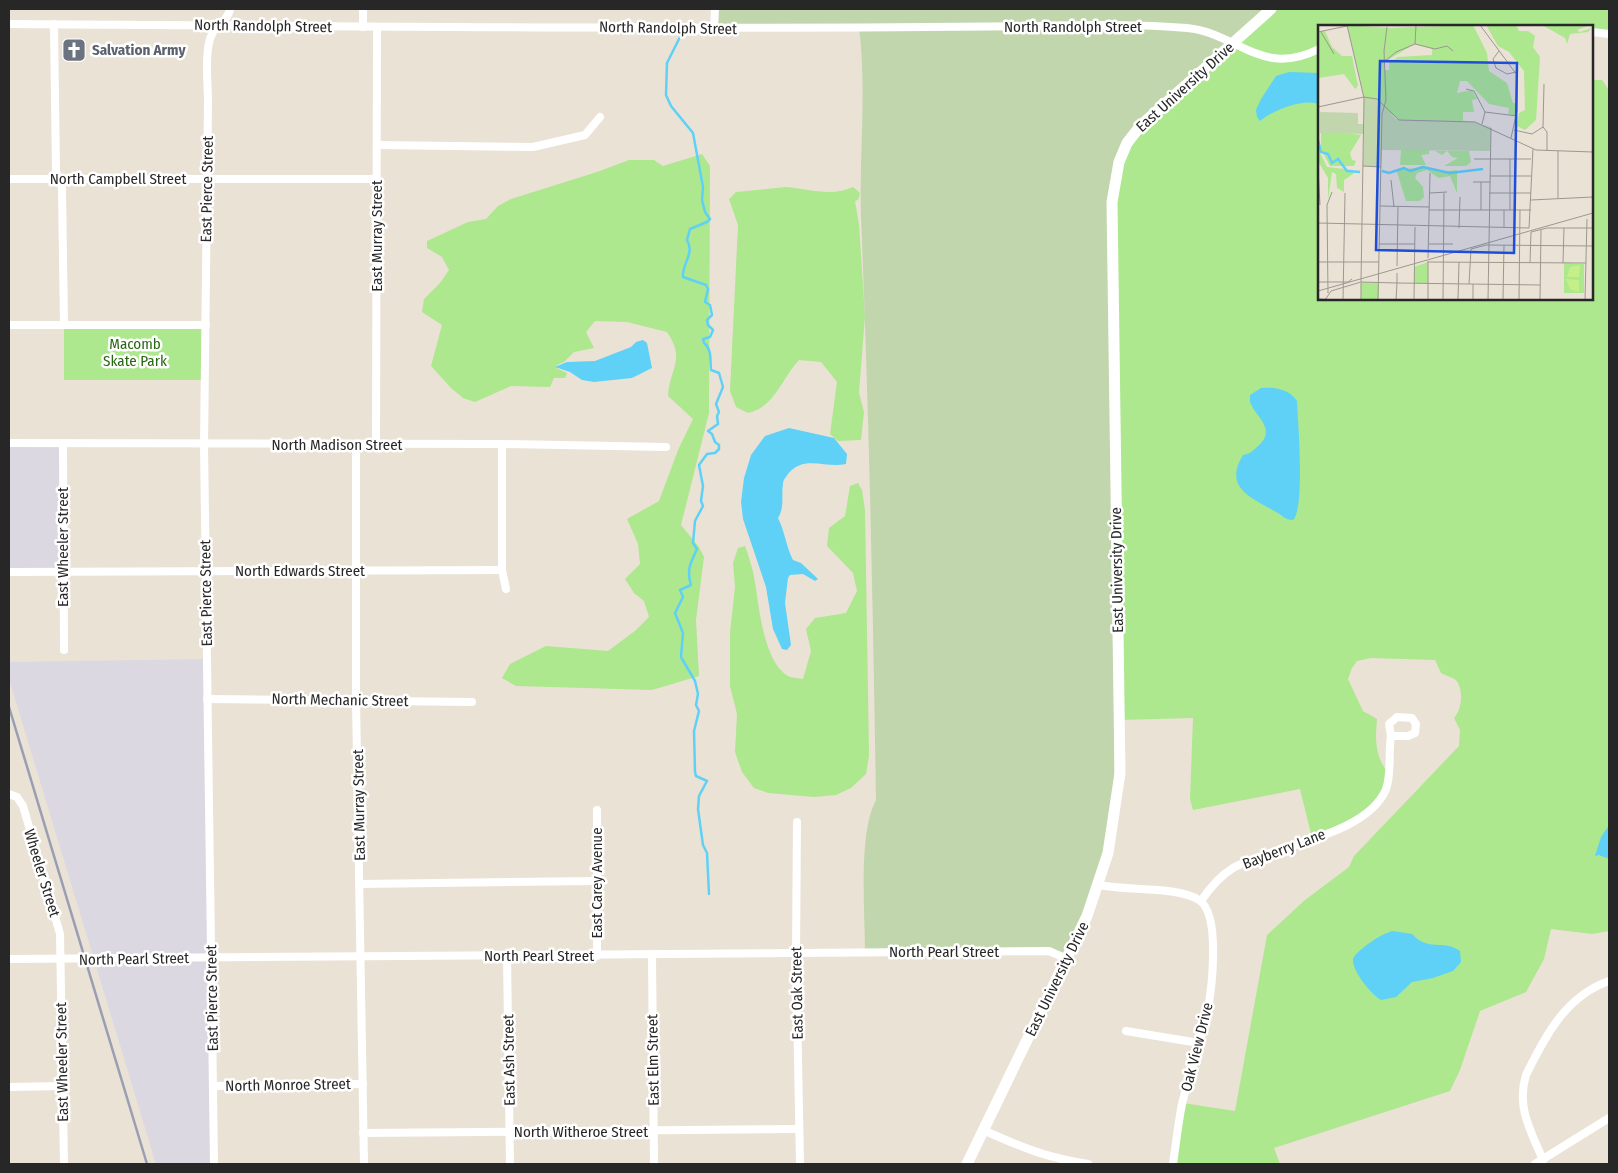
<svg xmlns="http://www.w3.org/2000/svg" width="1618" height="1173" viewBox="0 0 1618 1173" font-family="'Fira Sans Condensed',sans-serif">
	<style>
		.industrial { fill: #dbd8e2 }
		.green { fill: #ade78e }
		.cemetery { fill: #c1d6ac }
		.water { fill: #5fd1f7 }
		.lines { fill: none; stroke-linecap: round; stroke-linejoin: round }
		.stream { stroke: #5fd1f7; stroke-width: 2.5 }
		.street { stroke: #fff; stroke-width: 8 }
		.secondary { stroke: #fff; stroke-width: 11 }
		.rail { stroke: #999eb3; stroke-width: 2.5 }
		.labels { text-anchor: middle; stroke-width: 5; stroke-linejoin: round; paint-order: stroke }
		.street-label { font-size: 15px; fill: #272727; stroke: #fff }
		.worship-label { font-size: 15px; font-weight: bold; fill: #5b616d; stroke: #fff; text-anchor: start }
		.park-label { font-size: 15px; fill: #266713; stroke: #fff }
		.inset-river { fill: none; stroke: #5fd1f7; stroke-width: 2.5 }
		.inset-road { fill: none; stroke: #9d9790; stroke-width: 1 }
		.view { fill: #1d4ed8; fill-opacity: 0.15; stroke: #1d4ed8; stroke-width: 2.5 }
		.inset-edge { fill: none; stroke: #272727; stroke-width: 2.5 }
	</style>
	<rect width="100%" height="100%" fill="#ebe2d6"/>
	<g class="industrial">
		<polygon points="9,443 63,444 63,572 9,572"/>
		<polygon points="207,659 214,1164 156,1164 9,679 9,662"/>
	</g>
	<g class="green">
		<path d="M1271 9H1609V38L1606 34 1592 32V26H1319V299H1592V80H1602L1609 90V931L1592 934 1551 929 1544 959 1526 992 1480 1011 1460 1070 1450 1091 1274 1148 1280 1164H1173L1183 1103 1235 1111 1267 935 1305 900 1349 867 1354 856 1459 746 1460 730 1454 718C1462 709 1464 690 1456 680 1452 677 1446 676 1441 673L1435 660 1371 658 1357 661 1352 668 1348 679 1363 711 1377 719C1375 740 1375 757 1389 774L1374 808 1312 838 1300 789 1193 810 1190 799 1193 718 1119 720 1112 202 1127 143Z"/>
		<path d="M702 154 710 166 709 413 681 525 699 547 704 557 696 620 699 676 652 690 516 686 502 678 510 664 546 646 608 651 636 630 649 617 644 601 634 593 625 579 640 564 638 544 627 519 659 501 678 450 693 419 668 396C670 367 686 360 667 332L627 322 595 321 586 332 594 348 574 352 564 362 557 365 556 368 567 373 565 378H554L550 387 511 386 475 402 463 398 451 388 431 366 442 325 422 312 424 299 440 283 449 270 442 257 427 248V241L468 222 486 219 498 206 511 199 597 172 629 160H654L663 166Z"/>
		<path d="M786 187C808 189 833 197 853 187L860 193 858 200 855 201 859 224 865 316 859 393 864 412 861 440 838 441 830 434 837 382 821 362 799 360C782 378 775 407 748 413L736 407 730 391 738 225 729 199 736 192Z"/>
		<polygon points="64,325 206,325 205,380 64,380"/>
		<path d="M858 483 862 490 865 510 869 756 866 774 851 788 836 795 814 797 768 793 754 788 742 772 735 752 737 714 730 686V633L735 587 733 563 738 548 745 546C748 555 751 563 753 572 759 599 761 659 788 676 792 678 799 678 803 679L811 651 806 629 815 618 846 613 857 591 853 573 827 546 829 528 845 516 850 486Z"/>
	</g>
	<path class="cemetery" d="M715 9H1271L1149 116 1116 171 1114 820 1067 959 1055 953 865 952C865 912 858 833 876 800 873 606 869 412 861 217 859 154 867 91 859 27L714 29Z"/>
	<g class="water">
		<path d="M1289 72 1319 73V104C1303 98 1273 110 1260 121L1257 117 1256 110 1261 99 1276 76Z"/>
		<polygon points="643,340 647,343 652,368 632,378 594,382 582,380 570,372 555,367 567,362 595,361 631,347 636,342"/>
		<path d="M1261 388C1275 387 1289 389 1297 401 1298 420 1305 510 1293 520 1285 520 1282 515 1276 512 1251 497 1223 488 1243 455 1249 454 1253 451 1257 447 1278 429 1256 418 1250 402V395Z"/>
		<path d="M789 428 834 438 847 454 846 464C826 469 804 454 788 474 786 477 783 480 783 484 781 496 785 507 778 518 785 532 786 546 793 560L801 563 818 579 815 581 803 574 790 575 788 578 785 603 791 645 787 650 782 649 773 629 766 587 743 519 741 502 744 478 751 455 765 436Z"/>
		<polygon points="1609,825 1609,859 1599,855 1595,856 1601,837"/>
		<path d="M1393 931 1412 934C1428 952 1443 939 1460 951L1461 962 1453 971 1433 978 1412 982 1396 997 1381 1000C1371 994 1352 971 1353 959 1357 950 1382 933 1393 931Z"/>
	</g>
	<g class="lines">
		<path class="stream" d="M680 37 667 63 666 95 671 106 693 133 703 187 702 200 705 212 710 219 707 222 690 229 687 240C695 254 682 263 683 277L706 285 708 289 705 302 710 305 712 315 707 320 708 325 713 330 710 337 703 339 704 343C712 349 710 360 711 370L719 373 723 387 716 404 719 412 717 416 718 424 708 431 712 434 715 442 719 445V449L715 453 707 454 699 465 703 486 701 501 703 506 695 521 693 543 697 549C691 562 686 570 691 585L680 590 683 597 675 613 683 633 681 657 695 681 698 694 696 705 699 711 694 731 695 772 696 776 707 781 699 796 698 809 703 845 707 853 709 894"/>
		<g class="street">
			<path d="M9 24C353 26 697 30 1042 26 1090 25 1139 24 1187 28 1238 33 1261 78 1319 49"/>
			<polyline points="54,24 56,171 62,188 64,325"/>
			<polyline points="363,27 363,9"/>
			<polyline points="714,29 715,9"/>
			<polyline points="1592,32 1609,34"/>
			<polyline points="377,145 533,147 585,135 600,117"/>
			<polyline points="9,179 377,179"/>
			<polyline points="9,325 206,325"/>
			<polyline points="9,443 502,444 666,447"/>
			<polyline points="63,444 64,650"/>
			<polyline points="502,444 502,570 506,589"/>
			<polyline points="356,445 356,700 364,1164"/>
			<polyline points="376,445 377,27"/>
			<polyline points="9,572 502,570"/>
			<polyline points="207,699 472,702"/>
			<polygon points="1397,717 1412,718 1416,724 1415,733 1408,736 1391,736 1389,724"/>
			<polyline points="9,794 17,797 23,806 60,934 64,1164"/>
			<polyline points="597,810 597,956"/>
			<polyline points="797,822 796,954 800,1164"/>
			<polyline points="360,884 596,881"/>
			<path d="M1099 885C1127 891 1177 886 1199 900 1221 914 1212 989 1207 1013 1201 1044 1189 1074 1182 1104 1178 1124 1176 1144 1173 1164"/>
			<path d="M1201 901C1209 889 1220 876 1233 868 1274 845 1367 836 1386 789 1392 773 1388 753 1391 736"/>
			<polyline points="652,955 654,1164"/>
			<polyline points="507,956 510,1164"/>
			<polyline points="9,959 1049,951 1067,959"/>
			<polyline points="1126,1031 1199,1043"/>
			<polyline points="213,1086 363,1084"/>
			<polyline points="9,1087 63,1086"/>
			<path d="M983 1130C1021 1147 1047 1158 1088 1164"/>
			<polyline points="363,1133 799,1129"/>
			<path d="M1543 1160C1531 1131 1516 1107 1526 1075 1545 1036 1566 996 1609 981"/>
			<path d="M214 1164 204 445 208 102C208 84 204 49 212 34 217 24 228 21 230 9"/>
			<polyline points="1535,1164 1609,1118"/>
		</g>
		<polyline class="secondary" points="967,1164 1087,916 1108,853 1120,773 1112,202 1119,162 1127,143 1141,125 1271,9"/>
		<polyline class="rail" points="9,707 147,1164"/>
	</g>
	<defs>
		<g id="church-square" transform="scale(1.25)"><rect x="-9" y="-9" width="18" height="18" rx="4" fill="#6b7280" stroke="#fff"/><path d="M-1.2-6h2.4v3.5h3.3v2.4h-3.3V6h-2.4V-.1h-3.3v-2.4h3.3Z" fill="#fff"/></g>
	</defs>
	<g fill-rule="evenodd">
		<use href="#church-square" x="74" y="50"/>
	</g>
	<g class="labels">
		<g class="street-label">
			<text transform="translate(263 26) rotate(1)" y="5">North Randolph Street</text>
			<text x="1073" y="32">North Randolph Street</text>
			<text transform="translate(668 28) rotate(1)" y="5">North Randolph Street</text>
			<text transform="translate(1185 87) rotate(-42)" y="5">East University Drive</text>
			<text x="118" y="184">North Campbell Street</text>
			<text transform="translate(207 189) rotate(-89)" y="5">East Pierce Street</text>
			<text transform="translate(377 236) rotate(-90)" y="5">East Murray Street</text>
			<text x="337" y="450">North Madison Street</text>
			<text transform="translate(63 547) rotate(-90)" y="5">East Wheeler Street</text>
			<text transform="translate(1117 570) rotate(-91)" y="5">East University Drive</text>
			<text x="300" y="576">North Edwards Street</text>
			<text transform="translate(206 593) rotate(-91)" y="5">East Pierce Street</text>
			<text transform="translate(340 700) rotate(1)" y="5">North Mechanic Street</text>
			<text transform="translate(359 805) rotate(-91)" y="5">East Murray Street</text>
			<text transform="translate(1284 849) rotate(-21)" y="5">Bayberry Lane</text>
			<text transform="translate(42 873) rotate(73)" y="5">Wheeler Street</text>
			<text transform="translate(597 883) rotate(-90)" y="5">East Carey Avenue</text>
			<text x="944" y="957">North Pearl Street</text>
			<text x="539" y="961">North Pearl Street</text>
			<text transform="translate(134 959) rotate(-1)" y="5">North Pearl Street</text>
			<text transform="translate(1057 979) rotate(-64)" y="5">East University Drive</text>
			<text transform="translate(797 993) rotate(-91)" y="5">East Oak Street</text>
			<text transform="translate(212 998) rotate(-91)" y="5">East Pierce Street</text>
			<text transform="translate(1197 1047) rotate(-76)" y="5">Oak View Drive</text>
			<text transform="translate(509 1060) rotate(-91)" y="5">East Ash Street</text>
			<text transform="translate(653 1060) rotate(-91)" y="5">East Elm Street</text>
			<text transform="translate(62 1062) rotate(-91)" y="5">East Wheeler Street</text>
			<text transform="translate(288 1085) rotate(-1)" y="5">North Monroe Street</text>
			<text x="581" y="1137">North Witheroe Street</text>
		</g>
		<g class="worship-label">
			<text x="92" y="55">Salvation Army</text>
		</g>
		<g class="park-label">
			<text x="135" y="349">Macomb<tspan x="135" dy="17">Skate Park</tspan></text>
		</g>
	</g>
	<g transform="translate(1318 25)">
		<rect width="275" height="275" fill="#ebe2d6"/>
		<path d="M29 0 71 3 155 0 169 28 171 46 189 58 195 78H198L199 91 190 89 191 83 171 79 149 56H142L139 68 154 65 159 74 154 75 156 87H145V96H84L46 72ZM97 19 114 24V30L80 32 71 38V45H66V37ZM168 0H198L201 6H210L217 11 215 22 222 32 218 95 207 105 199 101 201 88 207 85 206 46 191 27 180 21ZM224 0H272L259 5 262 7 274 3 270 7 252 9 249 19 247 13ZM7 6 14 22 24 31H34L40 61 37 64 26 49 0 53V7ZM3 105 43 110 32 128 34 135 38 136 36 141H12L3 124ZM0 124 9 142 35 145V149L26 155V167L19 163 18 149 14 147 10 175V153L0 136ZM111 125V129L103 130 108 140H82L83 125ZM117 126H151L153 137 148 141H126L140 133 134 132 129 126 124 130ZM108 143 121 147 139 145V168L132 151 121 153 109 145 99 148 97 153 105 162 106 172 102 176H88L78 144ZM110 237V258H96V242ZM246 238 266 239V268H246ZM43 257 61 258 60 275H43Z" fill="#ade78e" fill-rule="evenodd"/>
		<path d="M46 72H55L78 94 151 96 173 102 172 126 64 125 63 142 45 141 46 109 2 108V87L40 88V99H46Z" fill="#c1d6ac"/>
		<path d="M262 240 261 252H249L252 242ZM248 254 261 255V267L252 264Z" fill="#c5f088"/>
		<path class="inset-river" d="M0 115 3 127 10 129 14 138 20 134 29 146 42 147M64 146 71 148 86 143 92 146 105 142 132 148 165 144"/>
		<path class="inset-road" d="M29 0 46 73 43 257 79 258 78 275M162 0 199 50V86L193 113M0 7 29 1M3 7 16 29M97 19 117 24 129 21 135 26M97 19 98 0M181 26 175 34 178 43 189 49 198 47M66 37 78 27 97 19M148 64 156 66 167 87 164 99M46 72 59 74 81 95 157 97 218 125 275 127M0 82 46 72M167 87 199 91M225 102 229 107V126M196 105 214 109 225 102 226 59M156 134H213M45 141 63 142M0 143 2 180M172 151H213M73 155 76 182M155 157H172M112 168 129 167M171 168H213M240 174V126M213 175 275 172M62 181 111 182M111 185H213M163 185V157M192 185V134M0 198 211 203 215 124M141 203 142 172M186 203V185M61 219H97M111 219H135M110 233 112 148M0 237H61M110 237 268 238M212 238 213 207 229 203H275M245 238 246 203M79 241 80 182M79 248V258L222 260M0 257H30L34 254M151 259 153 224 168 220 275 221M0 266 275 188M10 268 9 180 14 167M0 274 22 275M7 275 13 266 43 257M25 275 27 168M43 275V258M60 275 64 89 68 75 66 26 69 2M96 275 97 202M110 275V236M125 275 126 168M140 275 141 237M155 275V259M170 275 173 103M185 275 186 220M201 275 202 185M222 275 223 205M267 275 269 194"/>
		<path class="view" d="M62 36 199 38 196 228 58 225Z"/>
		<rect width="275" height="275" class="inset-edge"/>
	</g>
	<rect width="1618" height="1173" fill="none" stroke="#272727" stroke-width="20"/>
</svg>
